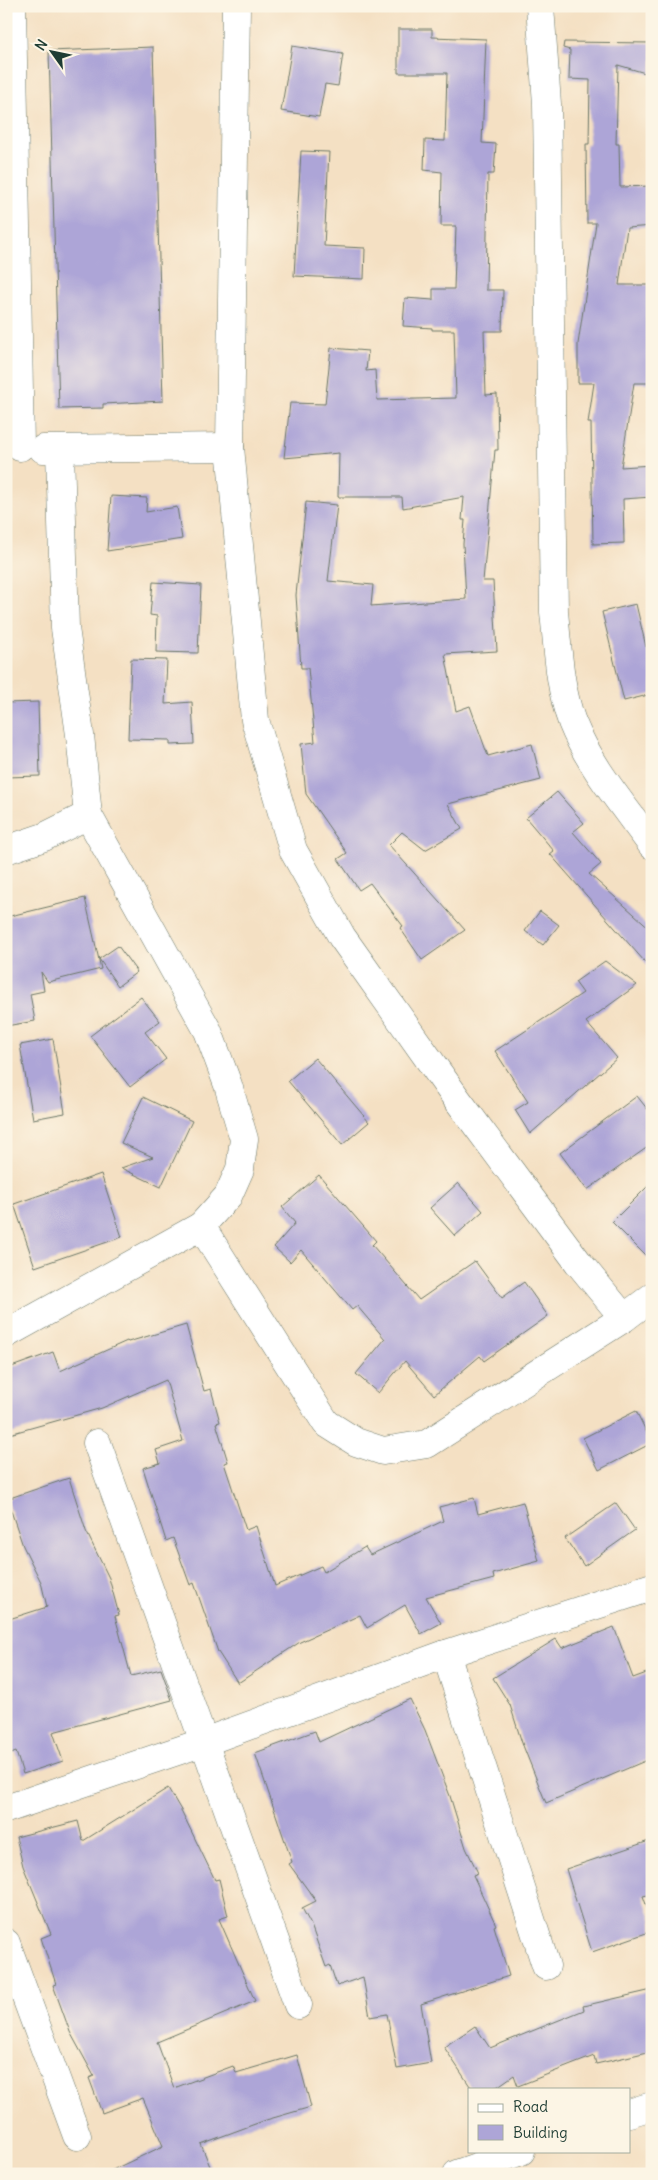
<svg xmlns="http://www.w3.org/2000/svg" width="658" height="2180" viewBox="0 0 658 2180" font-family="Delius,sans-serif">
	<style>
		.building { fill: #ada5d7 }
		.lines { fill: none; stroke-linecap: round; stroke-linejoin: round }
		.minor-casing { stroke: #6a7666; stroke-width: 29 }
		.minor { stroke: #fff; stroke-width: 28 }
	</style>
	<rect width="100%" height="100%" fill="#fcf5e5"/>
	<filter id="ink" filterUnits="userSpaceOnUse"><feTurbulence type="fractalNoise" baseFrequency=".02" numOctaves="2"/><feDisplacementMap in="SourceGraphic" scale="10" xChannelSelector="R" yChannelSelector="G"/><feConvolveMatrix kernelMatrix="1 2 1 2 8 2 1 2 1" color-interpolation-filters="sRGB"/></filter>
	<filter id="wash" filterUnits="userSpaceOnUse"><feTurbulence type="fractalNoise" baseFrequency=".0096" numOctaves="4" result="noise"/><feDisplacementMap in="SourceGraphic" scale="20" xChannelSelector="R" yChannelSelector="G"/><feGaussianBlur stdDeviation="1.12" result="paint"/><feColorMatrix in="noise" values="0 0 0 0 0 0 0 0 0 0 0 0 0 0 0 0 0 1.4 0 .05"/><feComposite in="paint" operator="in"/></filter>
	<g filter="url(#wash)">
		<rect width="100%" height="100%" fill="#f4e0c3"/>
		<g id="blocks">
			<g class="building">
				<polygon points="398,29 432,29 432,37 486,39 482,143 496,144 494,174 488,174 486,290 503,290 502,331 484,331 486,395 497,394 498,450 495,450 483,581 493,581 497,651 445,654 456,711 470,706 488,756 532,744 541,780 448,804 462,829 425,850 402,832 389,845 465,930 422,960 400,928 403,926 370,883 359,890 338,859 347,853 306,794 301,744 315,742 308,668 301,668 296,595 306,502 337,505 328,581 373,585 371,606 466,599 463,544 465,520 462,520 464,497 403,508 402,497 338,497 339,453 284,458 290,403 325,404 331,348 368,351 366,371 375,370 377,400 456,398 454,330 432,330 432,328 403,326 405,298 433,300 433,289 454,289 456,226 441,226 442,172 424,170 425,140 445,141 447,73 398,73"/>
				<polygon points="564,42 652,43 652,75 618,65 616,144 619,144 620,187 652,186 652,226 627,228 619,285 652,285 652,383 634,383 621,467 652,465 652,497 623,499 624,543 593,544 591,423 588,423 594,383 578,383 578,344 596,223 587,223 586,144 589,144 590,80 569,79 570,50 563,48"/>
				<polygon points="292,46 343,54 338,86 325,84 319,117 281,111"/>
				<polygon points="153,47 163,401 103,404 103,408 59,409 49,51"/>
				<polygon points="301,151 329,152 324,246 365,248 364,279 294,276"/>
				<polygon points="111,496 147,498 146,512 177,507 182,539 107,551"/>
				<polygon points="153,582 201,585 198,653 156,652 157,616 150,615"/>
				<polygon points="636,604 646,647 652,646 652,694 624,701 602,612"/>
				<polygon points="131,659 167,660 165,704 192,702 194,744 170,745 170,740 128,739"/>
				<polygon points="38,702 40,776 6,777 6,703"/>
				<polygon points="557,792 584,823 573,832 601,864 589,874 652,930 652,970 550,854 554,851 526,818"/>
				<polygon points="85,898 101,969 48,982 41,972 44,991 30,994 35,1021 6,1026 6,917"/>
				<polygon points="540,911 559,925 543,945 525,931"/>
				<polygon points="118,946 137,972 118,986 99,959"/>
				<polygon points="605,961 637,985 586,1022 617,1058 530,1134 515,1110 528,1102 495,1051 583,993 575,982"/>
				<polygon points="141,997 160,1021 145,1032 166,1059 130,1087 90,1036"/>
				<polygon points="53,1039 65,1113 33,1119 20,1045"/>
				<polygon points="315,1058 369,1122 342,1145 288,1081"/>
				<polygon points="637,1096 652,1115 652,1144 587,1190 560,1153"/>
				<polygon points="143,1097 192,1121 161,1187 121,1168 153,1157 121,1143"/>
				<polygon points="101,1174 122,1237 35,1267 14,1204"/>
				<polygon points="319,1175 376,1241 372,1245 419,1300 475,1261 502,1298 524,1282 548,1316 484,1361 480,1356 434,1395 405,1361 378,1393 356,1374 385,1339 357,1306 352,1310 301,1250 290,1262 274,1247 295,1223 282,1207"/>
				<polygon points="652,1182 652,1262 612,1222"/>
				<polygon points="458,1183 483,1211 455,1236 430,1208"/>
				<polygon points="186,1325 204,1391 211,1389 220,1422 216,1423 228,1462 224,1463 246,1530 256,1526 275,1586 321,1566 324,1572 365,1547 370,1555 443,1521 439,1507 474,1498 478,1514 523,1502 539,1561 493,1574 494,1579 426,1597 441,1623 421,1634 405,1605 367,1628 360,1615 300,1642 238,1683 218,1652 194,1583 190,1585 173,1538 166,1541 143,1468 160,1463 156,1450 183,1441 166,1380 102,1408 6,1435 6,1369 53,1352 60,1371 127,1341 128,1342"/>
				<polygon points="636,1411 652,1443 599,1470 583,1438"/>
				<polygon points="69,1478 86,1531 109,1578 119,1615 115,1616 131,1676 161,1669 172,1700 53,1732 63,1761 23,1774 16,1752 6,1756 6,1620 47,1607 41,1582 23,1546 7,1499"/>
				<polygon points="616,1503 635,1530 584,1566 565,1538"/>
				<polygon points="614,1627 633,1678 652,1671 652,1758 546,1803 522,1743 510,1705 493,1678 556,1639 562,1648"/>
				<polygon points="410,1699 425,1730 450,1796 466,1848 478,1873 473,1875 496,1925 494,1926 509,1976 421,2004 431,2063 397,2069 387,2014 370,2017 363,1977 337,1986 330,1965 326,1967 311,1925 302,1908 316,1901 289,1864 292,1862 255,1753 315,1731 319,1742"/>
				<polygon points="168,1788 182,1812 215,1880 219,1879 228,1916 219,1919 255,2001 157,2042 174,2088 233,2066 236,2073 297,2055 311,2107 266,2120 201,2144 213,2174 104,2174 163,2146 143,2098 102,2113 89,2078 94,2076 70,2032 53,1985 56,1984 41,1938 51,1934 23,1866 16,1837 78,1821 83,1841"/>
				<polygon points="652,1840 652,1894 643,1896 652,1921 652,1931 592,1952 566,1869"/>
				<polygon points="652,1990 652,2051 596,2064 594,2056 518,2086 514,2075 494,2089 472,2089 444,2047 475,2026 490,2048 584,2010 583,2006"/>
			</g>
		</g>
	</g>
	<g filter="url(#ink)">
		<use href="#blocks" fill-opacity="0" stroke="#6a7666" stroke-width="1"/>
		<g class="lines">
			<g class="minor-casing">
				<g id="minor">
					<polyline points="12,6 20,447"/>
					<polyline points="236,6 230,447 255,720 293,850 342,937 457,1099 578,1262 624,1318 652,1297"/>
					<path d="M540 6 547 104 554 612C558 649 559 687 572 722 590 767 624 806 652 845"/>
					<polyline points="43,449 230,447"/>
					<polyline points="88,815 208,1031 228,1085 244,1139 240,1169 228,1196 201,1226"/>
					<polyline points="6,850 44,837 88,815 80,735 65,628 60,450"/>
					<polyline points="6,1334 201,1226 326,1423 356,1442 383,1451 427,1444 624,1318"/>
					<polyline points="97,1443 298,2005"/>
					<polyline points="446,1654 546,1966"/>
					<polyline points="6,1809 204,1742 446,1654 652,1587"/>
					<polyline points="6,1943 77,2136"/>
					<polyline points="629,2113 652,2106"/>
					<polyline points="457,2174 521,2151"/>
				</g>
			</g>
			<use href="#minor" class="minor"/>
		</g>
	</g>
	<rect width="658" height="2180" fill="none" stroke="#fcf5e5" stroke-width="25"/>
	<rect x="468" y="2088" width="162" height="65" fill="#fcf5e5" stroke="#a4ab9e"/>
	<rect x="478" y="2104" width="25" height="8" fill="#ffffff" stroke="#a4ab9e"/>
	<text x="513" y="2112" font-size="15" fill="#1f3d34">Road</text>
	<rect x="478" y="2125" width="25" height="15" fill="#ada5d7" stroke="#a4ab9e"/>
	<text x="513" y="2138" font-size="15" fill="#1f3d34">Building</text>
	<g transform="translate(52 52) rotate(303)" stroke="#fcf5e5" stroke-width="4" paint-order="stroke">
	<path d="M0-4L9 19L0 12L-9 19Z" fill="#1f3d34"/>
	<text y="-8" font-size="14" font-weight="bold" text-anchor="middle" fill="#1f3d34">N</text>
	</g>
</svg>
